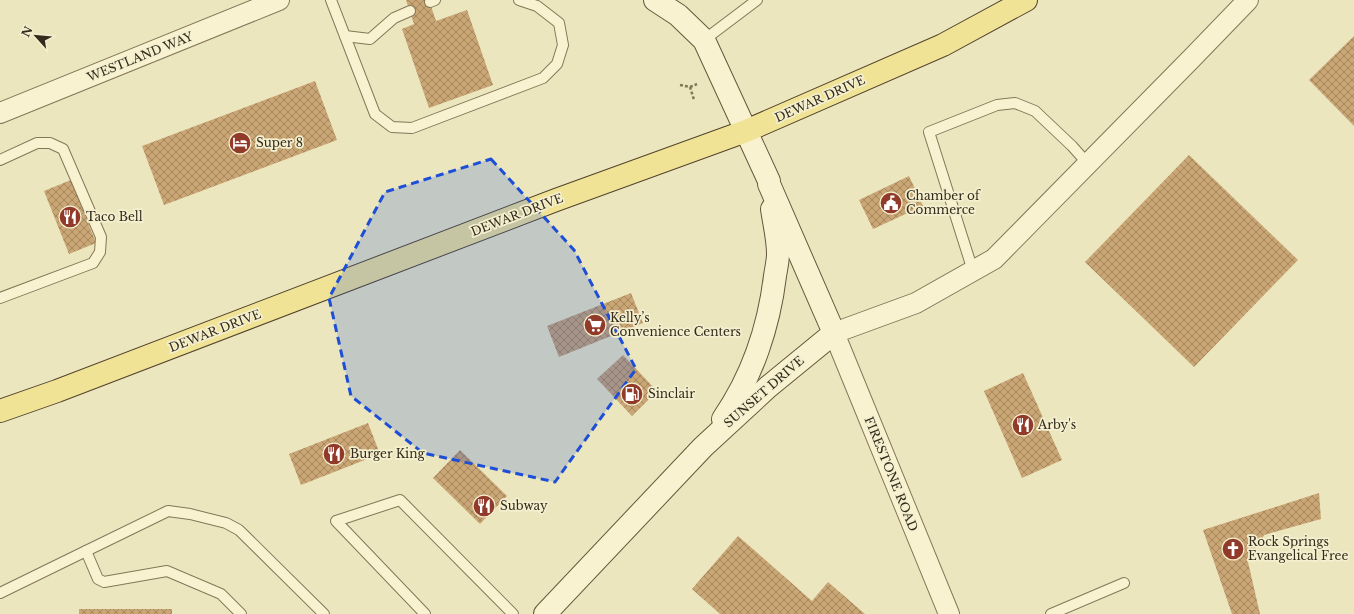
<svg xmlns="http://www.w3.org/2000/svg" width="1354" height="614" viewBox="0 0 1354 614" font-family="'Libre Baskerville',serif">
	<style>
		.building { fill: url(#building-cross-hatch) }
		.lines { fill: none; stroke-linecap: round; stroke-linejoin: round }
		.lane-casing { stroke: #847758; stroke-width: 12 }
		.street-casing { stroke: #847758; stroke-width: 22 }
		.secondary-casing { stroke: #66573b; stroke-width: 24 }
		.primary-casing { stroke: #52442c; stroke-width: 24 }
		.path { stroke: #847758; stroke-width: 2.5; stroke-dasharray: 3 2; stroke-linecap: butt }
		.lane { stroke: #f8f2d1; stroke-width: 10 }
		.street { stroke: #f8f2d1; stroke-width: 20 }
		.secondary { stroke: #f8f2d1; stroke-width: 22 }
		.primary { stroke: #f0e396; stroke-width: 22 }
		.marked { fill: #1d4ed8; fill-opacity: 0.2; stroke: #1d4ed8; stroke-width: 3; stroke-dasharray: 8 5; stroke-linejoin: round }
		.labels { text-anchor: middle; stroke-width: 3.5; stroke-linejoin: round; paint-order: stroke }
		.street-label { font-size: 12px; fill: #342b1c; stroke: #f4efce }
		.poi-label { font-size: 12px; fill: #342b1c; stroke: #f4efce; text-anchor: start }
	</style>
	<defs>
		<pattern id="building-cross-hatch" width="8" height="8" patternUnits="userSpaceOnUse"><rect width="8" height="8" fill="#caa675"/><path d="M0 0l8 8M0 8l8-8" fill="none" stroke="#a5875f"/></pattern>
	</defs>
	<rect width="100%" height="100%" fill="#ece6bf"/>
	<g class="building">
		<polygon points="406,0 429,0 436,21 467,10 493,85 429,108 402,29 414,24"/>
		<polygon points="1354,36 1354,126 1309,80"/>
		<polygon points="315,81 337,140 164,205 142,146"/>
		<polygon points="1189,155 1298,260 1194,367 1085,262"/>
		<polygon points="909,176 923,206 873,229 859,200"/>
		<polygon points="71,180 96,243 69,254 44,191"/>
		<polygon points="631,293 643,323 559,357 547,326"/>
		<polygon points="623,355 657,391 632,416 597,379"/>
		<polygon points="1023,373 1062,460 1022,478 984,391"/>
		<polygon points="368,423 380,454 301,485 289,454"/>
		<polygon points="460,450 507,496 480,524 433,478"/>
		<polygon points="1319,493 1321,519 1264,535 1248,562 1260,614 1232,614 1203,530"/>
		<polygon points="738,536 812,601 828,582 865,614 720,614 692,589"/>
		<rect x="79" y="609" width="93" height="5"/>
	</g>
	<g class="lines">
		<g class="lane-casing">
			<g id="lane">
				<polyline points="331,0 375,114 392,127 412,128 543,78 557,64 563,45 559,23 537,6 519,0"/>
				<polyline points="430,2 435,0"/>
				<polyline points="345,36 370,39 394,18 410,11"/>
				<polyline points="704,40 757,0"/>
				<polyline points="0,160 37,143 50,143 63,149 101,237 100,252 93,263 0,298"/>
				<polyline points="973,271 929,132 997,105 1015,103 1035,111 1072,146 1088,164"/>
				<polyline points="0,593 86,551"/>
				<polyline points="241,614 221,594 167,571 104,582 98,579 86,551 168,511 190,514 226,523 239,530 324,614"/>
				<polyline points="425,614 336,521 400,500 513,614"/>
				<polyline points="1051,614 1124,583"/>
			</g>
		</g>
		<g class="street-casing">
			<g id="street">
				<polyline points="0,113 279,0"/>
				<polyline points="949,614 834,333 916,303 994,259 1192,58 1248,0"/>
			</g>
		</g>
		<g class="secondary-casing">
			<g id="secondary">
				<path d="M723 419C752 377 769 326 775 276 776 269 778 261 778 254 778 239 774 223 772 209"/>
				<polyline points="545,614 703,447 768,387 834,333 769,184 769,181 704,40 678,15 655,0"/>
			</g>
		</g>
		<g class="primary-casing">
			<polyline id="primary" points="0,411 57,391 556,200 746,131 943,45 1026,0"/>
		</g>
		<g class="path">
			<polyline points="680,85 690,87 694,100"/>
			<polyline points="690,87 697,84"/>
		</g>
		<use href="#lane" class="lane"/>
		<use href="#street" class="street"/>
		<use href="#secondary" class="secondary"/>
		<use href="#primary" class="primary"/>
	</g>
	<path class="marked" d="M491 159 574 250 636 369 555 482 423 453 351 396 329 298 385 192Z"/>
	<defs>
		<g id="hotel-disc" transform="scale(1.15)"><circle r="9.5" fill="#913a29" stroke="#f4efce"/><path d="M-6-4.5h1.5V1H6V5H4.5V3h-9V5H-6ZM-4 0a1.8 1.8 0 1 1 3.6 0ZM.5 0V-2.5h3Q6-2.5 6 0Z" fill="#fff"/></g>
		<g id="civic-disc" transform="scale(1.15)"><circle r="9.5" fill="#913a29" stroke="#f4efce"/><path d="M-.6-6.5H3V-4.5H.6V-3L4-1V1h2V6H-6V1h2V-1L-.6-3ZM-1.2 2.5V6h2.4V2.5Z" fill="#fff"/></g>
		<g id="restaurant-disc" transform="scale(1.15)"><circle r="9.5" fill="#913a29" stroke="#f4efce"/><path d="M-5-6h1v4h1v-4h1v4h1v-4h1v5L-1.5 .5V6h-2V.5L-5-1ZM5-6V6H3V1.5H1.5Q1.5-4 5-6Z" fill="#fff"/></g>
		<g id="supermarket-disc" transform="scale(1.15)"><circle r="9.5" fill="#913a29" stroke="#f4efce"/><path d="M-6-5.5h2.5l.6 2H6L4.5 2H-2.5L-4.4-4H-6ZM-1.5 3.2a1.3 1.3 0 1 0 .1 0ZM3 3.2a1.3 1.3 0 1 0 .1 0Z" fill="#fff"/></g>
		<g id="fuel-disc" transform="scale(1.15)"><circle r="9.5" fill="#913a29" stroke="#f4efce"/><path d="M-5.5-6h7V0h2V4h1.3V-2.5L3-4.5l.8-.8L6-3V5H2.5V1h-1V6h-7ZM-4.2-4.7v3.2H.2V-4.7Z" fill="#fff"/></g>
		<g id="church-disc" transform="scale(1.15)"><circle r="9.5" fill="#913a29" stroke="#f4efce"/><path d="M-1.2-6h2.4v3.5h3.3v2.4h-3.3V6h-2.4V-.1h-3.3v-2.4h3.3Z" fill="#fff"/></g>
	</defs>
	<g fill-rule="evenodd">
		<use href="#hotel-disc" x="240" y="143"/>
		<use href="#civic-disc" x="891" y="203"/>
		<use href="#restaurant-disc" x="70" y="217"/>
		<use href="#supermarket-disc" x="595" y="325"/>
		<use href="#fuel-disc" x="632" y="394"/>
		<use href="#restaurant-disc" x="1023" y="425"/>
		<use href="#restaurant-disc" x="334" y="454"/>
		<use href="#restaurant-disc" x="484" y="506"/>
		<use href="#church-disc" x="1233" y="549"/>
	</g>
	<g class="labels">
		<g class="street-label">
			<text transform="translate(140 57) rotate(-22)" y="4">WESTLAND WAY</text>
			<text transform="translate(820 99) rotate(-24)" y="4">DEWAR DRIVE</text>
			<text transform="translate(517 215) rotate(-21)" y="4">DEWAR DRIVE</text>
			<text transform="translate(215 331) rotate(-21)" y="4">DEWAR DRIVE</text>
			<text transform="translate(764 392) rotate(-41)" y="4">SUNSET DRIVE</text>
			<text transform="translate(891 474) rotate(68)" y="4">FIRESTONE ROAD</text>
		</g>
		<g class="poi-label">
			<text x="256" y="147">Super 8</text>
			<text x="906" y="200">Chamber of<tspan x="906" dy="14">Commerce</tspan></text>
			<text x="86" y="221">Taco Bell</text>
			<text x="610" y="322">Kelly’s<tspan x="610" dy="14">Convenience Centers</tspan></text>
			<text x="648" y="398">Sinclair</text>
			<text x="1038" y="429">Arby's</text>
			<text x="350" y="458">Burger King</text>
			<text x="500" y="510">Subway</text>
			<text x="1248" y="546">Rock Springs<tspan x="1248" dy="14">Evangelical Free</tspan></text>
		</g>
	</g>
	<g transform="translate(36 36) rotate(297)" stroke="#f4efce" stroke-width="3" paint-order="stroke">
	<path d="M0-3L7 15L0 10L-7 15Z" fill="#342b1c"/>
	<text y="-6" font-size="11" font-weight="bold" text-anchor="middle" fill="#342b1c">N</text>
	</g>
</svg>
